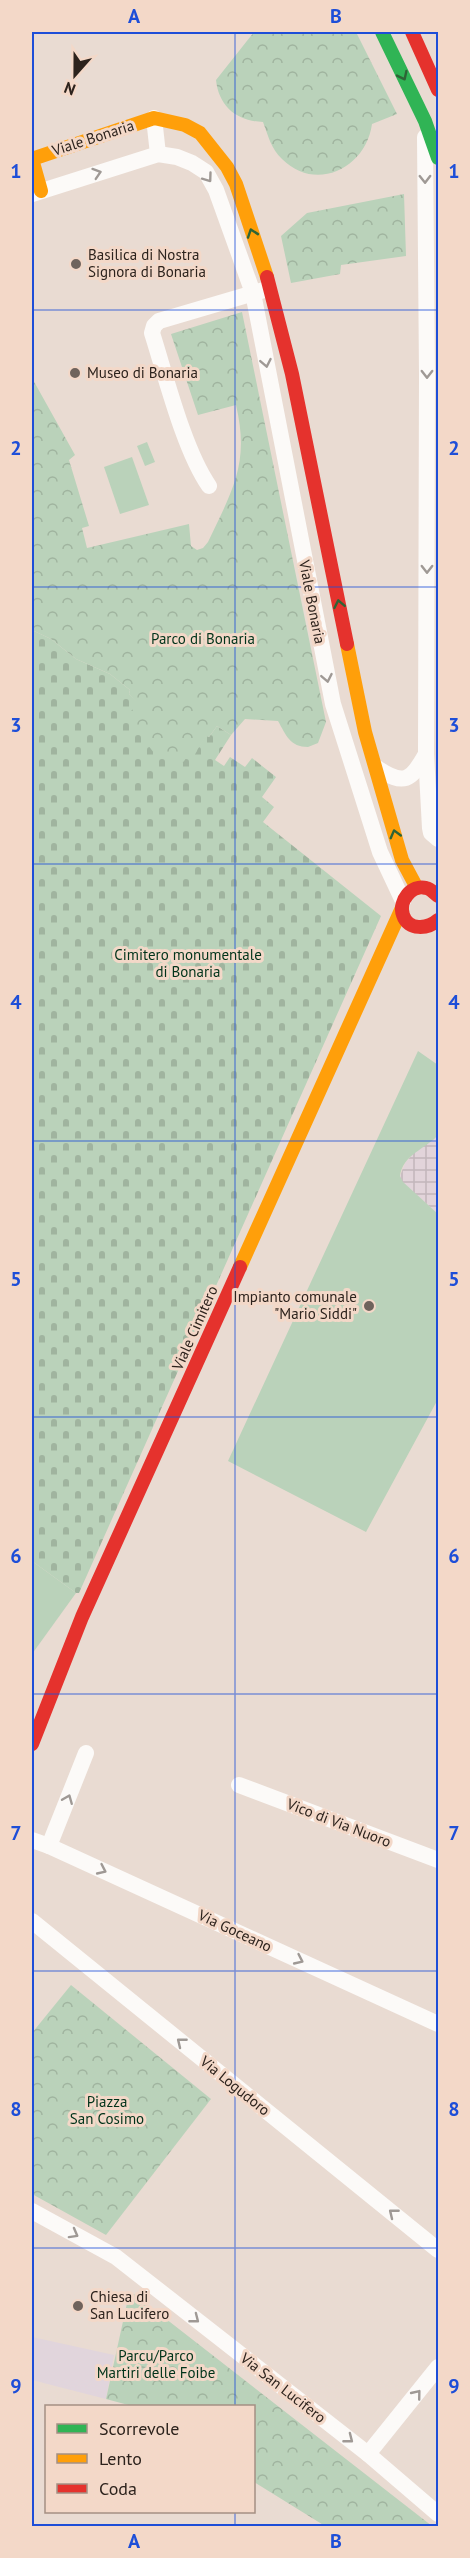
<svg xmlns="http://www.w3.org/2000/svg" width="470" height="2558" viewBox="0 0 470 2558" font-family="'PT Sans',sans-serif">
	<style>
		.industrial { fill: url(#industrial-grid) }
		.education { fill: #e1d5dc }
		.grass { fill: #bad2ba }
		.cemetery { fill: url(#cemetery-stones) }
		.park { fill: url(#park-crowns) }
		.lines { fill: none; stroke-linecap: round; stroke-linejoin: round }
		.street { stroke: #fcfaf8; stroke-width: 16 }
		.fast { stroke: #30b455; stroke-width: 14 }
		.slow { stroke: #ff9f0a; stroke-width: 14 }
		.jam { stroke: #e5322d; stroke-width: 14 }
		.oneway { stroke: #2e6436 }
		.oneway2 { stroke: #9f9995 }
		.grid { fill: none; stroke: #1d4ed8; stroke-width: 1.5; stroke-opacity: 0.55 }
		.poi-dot { fill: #6f635c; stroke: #f3d8c8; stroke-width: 2 }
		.labels { text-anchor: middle; stroke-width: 6; stroke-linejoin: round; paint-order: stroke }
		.street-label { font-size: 15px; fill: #2d231d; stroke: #f3d8c8 }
		.poi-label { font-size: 15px; fill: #2d231d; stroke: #f3d8c8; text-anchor: start }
		.park-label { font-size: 15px; fill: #00331a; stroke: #f3d8c8 }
		.neatline { fill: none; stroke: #1d4ed8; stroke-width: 2 }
		.grid-label { font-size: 20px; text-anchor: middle; font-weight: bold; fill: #1d4ed8 }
	</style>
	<defs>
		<pattern id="industrial-grid" width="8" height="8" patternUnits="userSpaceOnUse" patternTransform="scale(1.5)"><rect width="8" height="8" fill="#e2d4da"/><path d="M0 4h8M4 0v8" fill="none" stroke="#c2b6bb"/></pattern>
		<pattern id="cemetery-stones" width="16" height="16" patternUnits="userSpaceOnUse" patternTransform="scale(1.5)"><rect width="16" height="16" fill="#bad2ba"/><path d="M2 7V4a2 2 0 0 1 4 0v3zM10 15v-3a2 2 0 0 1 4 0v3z" fill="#a0b49f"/></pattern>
		<pattern id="park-crowns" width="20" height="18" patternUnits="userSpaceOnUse" patternTransform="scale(1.5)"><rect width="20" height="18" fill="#bad2ba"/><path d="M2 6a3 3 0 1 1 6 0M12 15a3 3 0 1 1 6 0" fill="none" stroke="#a0b49f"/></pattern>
	</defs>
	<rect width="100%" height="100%" fill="#e9dbd2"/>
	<polygon class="industrial" points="438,1135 438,1214 402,1182 400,1176 405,1163 416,1150"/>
	<polygon class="education" points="32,2337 114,2355 106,2399 32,2380"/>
	<g class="grass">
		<polygon points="147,442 155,462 145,466 137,446"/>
		<polygon points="132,457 149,505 120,514 104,467"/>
		<path d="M418 1051 438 1065V1135C426 1149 403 1154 400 1176L403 1182 438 1214V1399L366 1532 228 1461Z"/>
		<polygon points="32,1561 76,1593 32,1654"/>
	</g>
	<polygon class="cemetery" points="32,630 51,639 76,659 110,674 130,690 129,694 189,753 200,745 206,735 209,737 217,726 231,735 215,760 224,766 230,757 245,767 252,758 276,777 262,797 274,807 263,822 381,916 79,1593 76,1593 32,1561"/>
	<g class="park">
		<path d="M254 32H356L397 114 372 124C366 168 316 193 282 159 271 149 268 135 263 122 237 121 219 107 216 80Z"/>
		<polygon points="404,194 406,256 341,265 340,274 291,283 281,236 307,213"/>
		<path d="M242 312 326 722 318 743 308 747C290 747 286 735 278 721L245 719 231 735 217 726 209 737 206 736 194 756 189 753 183 763 154 753 126 716 138 704 129 694 130 690 110 674 76 659 51 639 32 630V378L75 455 69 460 89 526 82 528 87 548 189 524 191 546 197 550 203 548 208 542C232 491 250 464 236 405L198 415 171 334Z"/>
		<polygon points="71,1985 211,2099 106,2235 32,2194 32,2033"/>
		<polygon points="129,2294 134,2294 432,2526 325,2526 254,2482 254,2406 132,2406 106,2399"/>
	</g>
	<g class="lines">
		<g class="street">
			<polyline points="154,118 158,154"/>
			<polyline points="425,137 427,375 426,754 430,828 431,833 438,839"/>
			<polyline points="32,194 158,154 177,157 192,163 206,172 216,190 253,293 333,704 380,852 403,901"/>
			<path d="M209 486C184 450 166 377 152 333L154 326 159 321 264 290"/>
			<path d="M377 768C404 786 411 781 426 754"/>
			<polyline points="239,1785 438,1860"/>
			<polyline points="32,1840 49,1846 438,2024"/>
			<polyline points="49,1846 86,1753"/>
			<polyline points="32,1921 438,2250"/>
			<polyline points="32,2211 116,2257 368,2454 438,2514"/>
			<polyline points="368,2454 438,2367"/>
		</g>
		<polyline class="fast" points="382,32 425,121 438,158"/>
		<g class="slow">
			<polyline points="41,191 32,159 154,118 185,125 200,133 227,167 236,184 267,277"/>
			<polyline points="347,644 365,732 402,860 417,888"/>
			<polyline points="240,1267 402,908"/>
		</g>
		<g class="jam">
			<polyline points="412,32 438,90"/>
			<polyline points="267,277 292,374 347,644"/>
			<path d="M438 896C434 893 431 889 426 888 412 884 398 901 403 915 408 931 428 929 438 920"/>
			<polyline points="32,1744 82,1617 240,1267"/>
		</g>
	</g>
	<defs><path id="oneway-chevron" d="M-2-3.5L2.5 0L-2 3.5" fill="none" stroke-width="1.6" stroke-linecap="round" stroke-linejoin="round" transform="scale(1.5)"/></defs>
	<g class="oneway">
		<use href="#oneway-chevron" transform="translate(403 76) rotate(64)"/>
		<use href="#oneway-chevron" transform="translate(252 233) rotate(-109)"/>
		<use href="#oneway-chevron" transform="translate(339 604) rotate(-101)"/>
		<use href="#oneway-chevron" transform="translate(395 834) rotate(-105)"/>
	</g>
	<g class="oneway2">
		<use href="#oneway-chevron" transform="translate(97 173) rotate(-18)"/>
		<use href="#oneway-chevron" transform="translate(208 178) rotate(54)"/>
		<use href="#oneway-chevron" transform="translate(425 179) rotate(89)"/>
		<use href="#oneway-chevron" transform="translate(266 363) rotate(79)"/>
		<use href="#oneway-chevron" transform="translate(427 374) rotate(90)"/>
		<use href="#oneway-chevron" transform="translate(427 569) rotate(90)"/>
		<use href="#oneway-chevron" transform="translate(327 678) rotate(79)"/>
		<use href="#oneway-chevron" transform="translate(68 1799) rotate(-68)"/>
		<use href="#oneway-chevron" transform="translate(102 1870) rotate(25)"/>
		<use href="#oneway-chevron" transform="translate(299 1960) rotate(25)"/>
		<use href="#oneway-chevron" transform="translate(181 2042) rotate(-141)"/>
		<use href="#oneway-chevron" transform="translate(393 2213) rotate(-141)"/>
		<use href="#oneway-chevron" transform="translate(74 2234) rotate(29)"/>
		<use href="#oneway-chevron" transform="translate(195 2319) rotate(38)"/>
		<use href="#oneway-chevron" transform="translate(417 2394) rotate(-51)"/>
		<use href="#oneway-chevron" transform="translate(349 2439) rotate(38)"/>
	</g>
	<path class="grid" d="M235 32V2406M32 310H438M32 587H438M32 864H438M32 1141H438M32 1417H438M32 1694H438M32 1971H438M32 2248H438M235 2512V2526"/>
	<g class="poi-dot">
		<circle cx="76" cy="264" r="6"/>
		<circle cx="75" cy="373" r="6"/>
		<circle cx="369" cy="1306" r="6"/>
		<circle cx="78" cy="2306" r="6"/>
	</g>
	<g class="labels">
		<g class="street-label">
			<text transform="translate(93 138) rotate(-18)" y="5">Viale Bonaria</text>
			<text transform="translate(312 602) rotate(79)" y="5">Viale Bonaria</text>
			<text transform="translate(195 1328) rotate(-66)" y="5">Viale Cimitero</text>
			<text transform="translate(339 1823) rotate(21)" y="5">Vico di Via Nuoro</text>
			<text transform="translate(235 1931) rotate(25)" y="5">Via Goceano</text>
			<text transform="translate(235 2086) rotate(39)" y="5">Via Logudoro</text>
			<text transform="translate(283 2388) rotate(38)" y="5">Via San Lucifero</text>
		</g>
		<g class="poi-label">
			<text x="88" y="260">Basilica di Nostra<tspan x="88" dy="17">Signora di Bonaria</tspan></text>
			<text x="87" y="378">Museo di Bonaria</text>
			<text x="357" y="1302" text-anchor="end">Impianto comunale<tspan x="357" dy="17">"Mario Siddi"</tspan></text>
			<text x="90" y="2302">Chiesa di<tspan x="90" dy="17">San Lucifero</tspan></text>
		</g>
		<g class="park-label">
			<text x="203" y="644">Parco di Bonaria</text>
			<text x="188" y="960">Cimitero monumentale<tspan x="188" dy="17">di Bonaria</tspan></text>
			<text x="107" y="2107">Piazza<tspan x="107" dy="17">San Cosimo</tspan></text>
			<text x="156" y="2361">Parcu/Parco<tspan x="156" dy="17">Martiri delle Foibe</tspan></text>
		</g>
	</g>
	<rect width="470" height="2558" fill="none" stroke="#f3d8c8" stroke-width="66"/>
	<rect x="45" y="2405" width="210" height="108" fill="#f3d8c8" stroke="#a49084" stroke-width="1.5"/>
	<rect x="57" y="2424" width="30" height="9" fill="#30b455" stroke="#a49084" stroke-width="1.5"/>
	<text x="99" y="2435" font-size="18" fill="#2d231d">Scorrevole</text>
	<rect x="57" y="2454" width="30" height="9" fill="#ff9f0a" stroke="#a49084" stroke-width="1.5"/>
	<text x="99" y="2465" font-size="18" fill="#2d231d">Lento</text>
	<rect x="57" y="2484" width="30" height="9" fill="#e5322d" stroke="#a49084" stroke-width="1.5"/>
	<text x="99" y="2495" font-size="18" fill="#2d231d">Coda</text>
	<g transform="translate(75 75) rotate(201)" stroke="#f3d8c8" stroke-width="4.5" paint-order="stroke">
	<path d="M0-4.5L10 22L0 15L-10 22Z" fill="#2d231d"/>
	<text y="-9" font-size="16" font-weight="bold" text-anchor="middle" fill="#2d231d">N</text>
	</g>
	<rect x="33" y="33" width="404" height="2492" class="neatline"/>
	<g class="grid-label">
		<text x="134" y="23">A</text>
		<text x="336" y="23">B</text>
		<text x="16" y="178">1</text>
		<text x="454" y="178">1</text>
		<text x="16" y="455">2</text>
		<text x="454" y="455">2</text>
		<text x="16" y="732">3</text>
		<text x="454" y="732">3</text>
		<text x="16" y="1009">4</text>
		<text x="454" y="1009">4</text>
		<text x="16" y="1286">5</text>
		<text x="454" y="1286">5</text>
		<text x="16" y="1563">6</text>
		<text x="454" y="1563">6</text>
		<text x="16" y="1840">7</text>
		<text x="454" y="1840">7</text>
		<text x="16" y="2116">8</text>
		<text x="454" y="2116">8</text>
		<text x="16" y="2393">9</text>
		<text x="454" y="2393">9</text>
		<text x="134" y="2548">A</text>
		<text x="336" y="2548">B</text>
	</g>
</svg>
